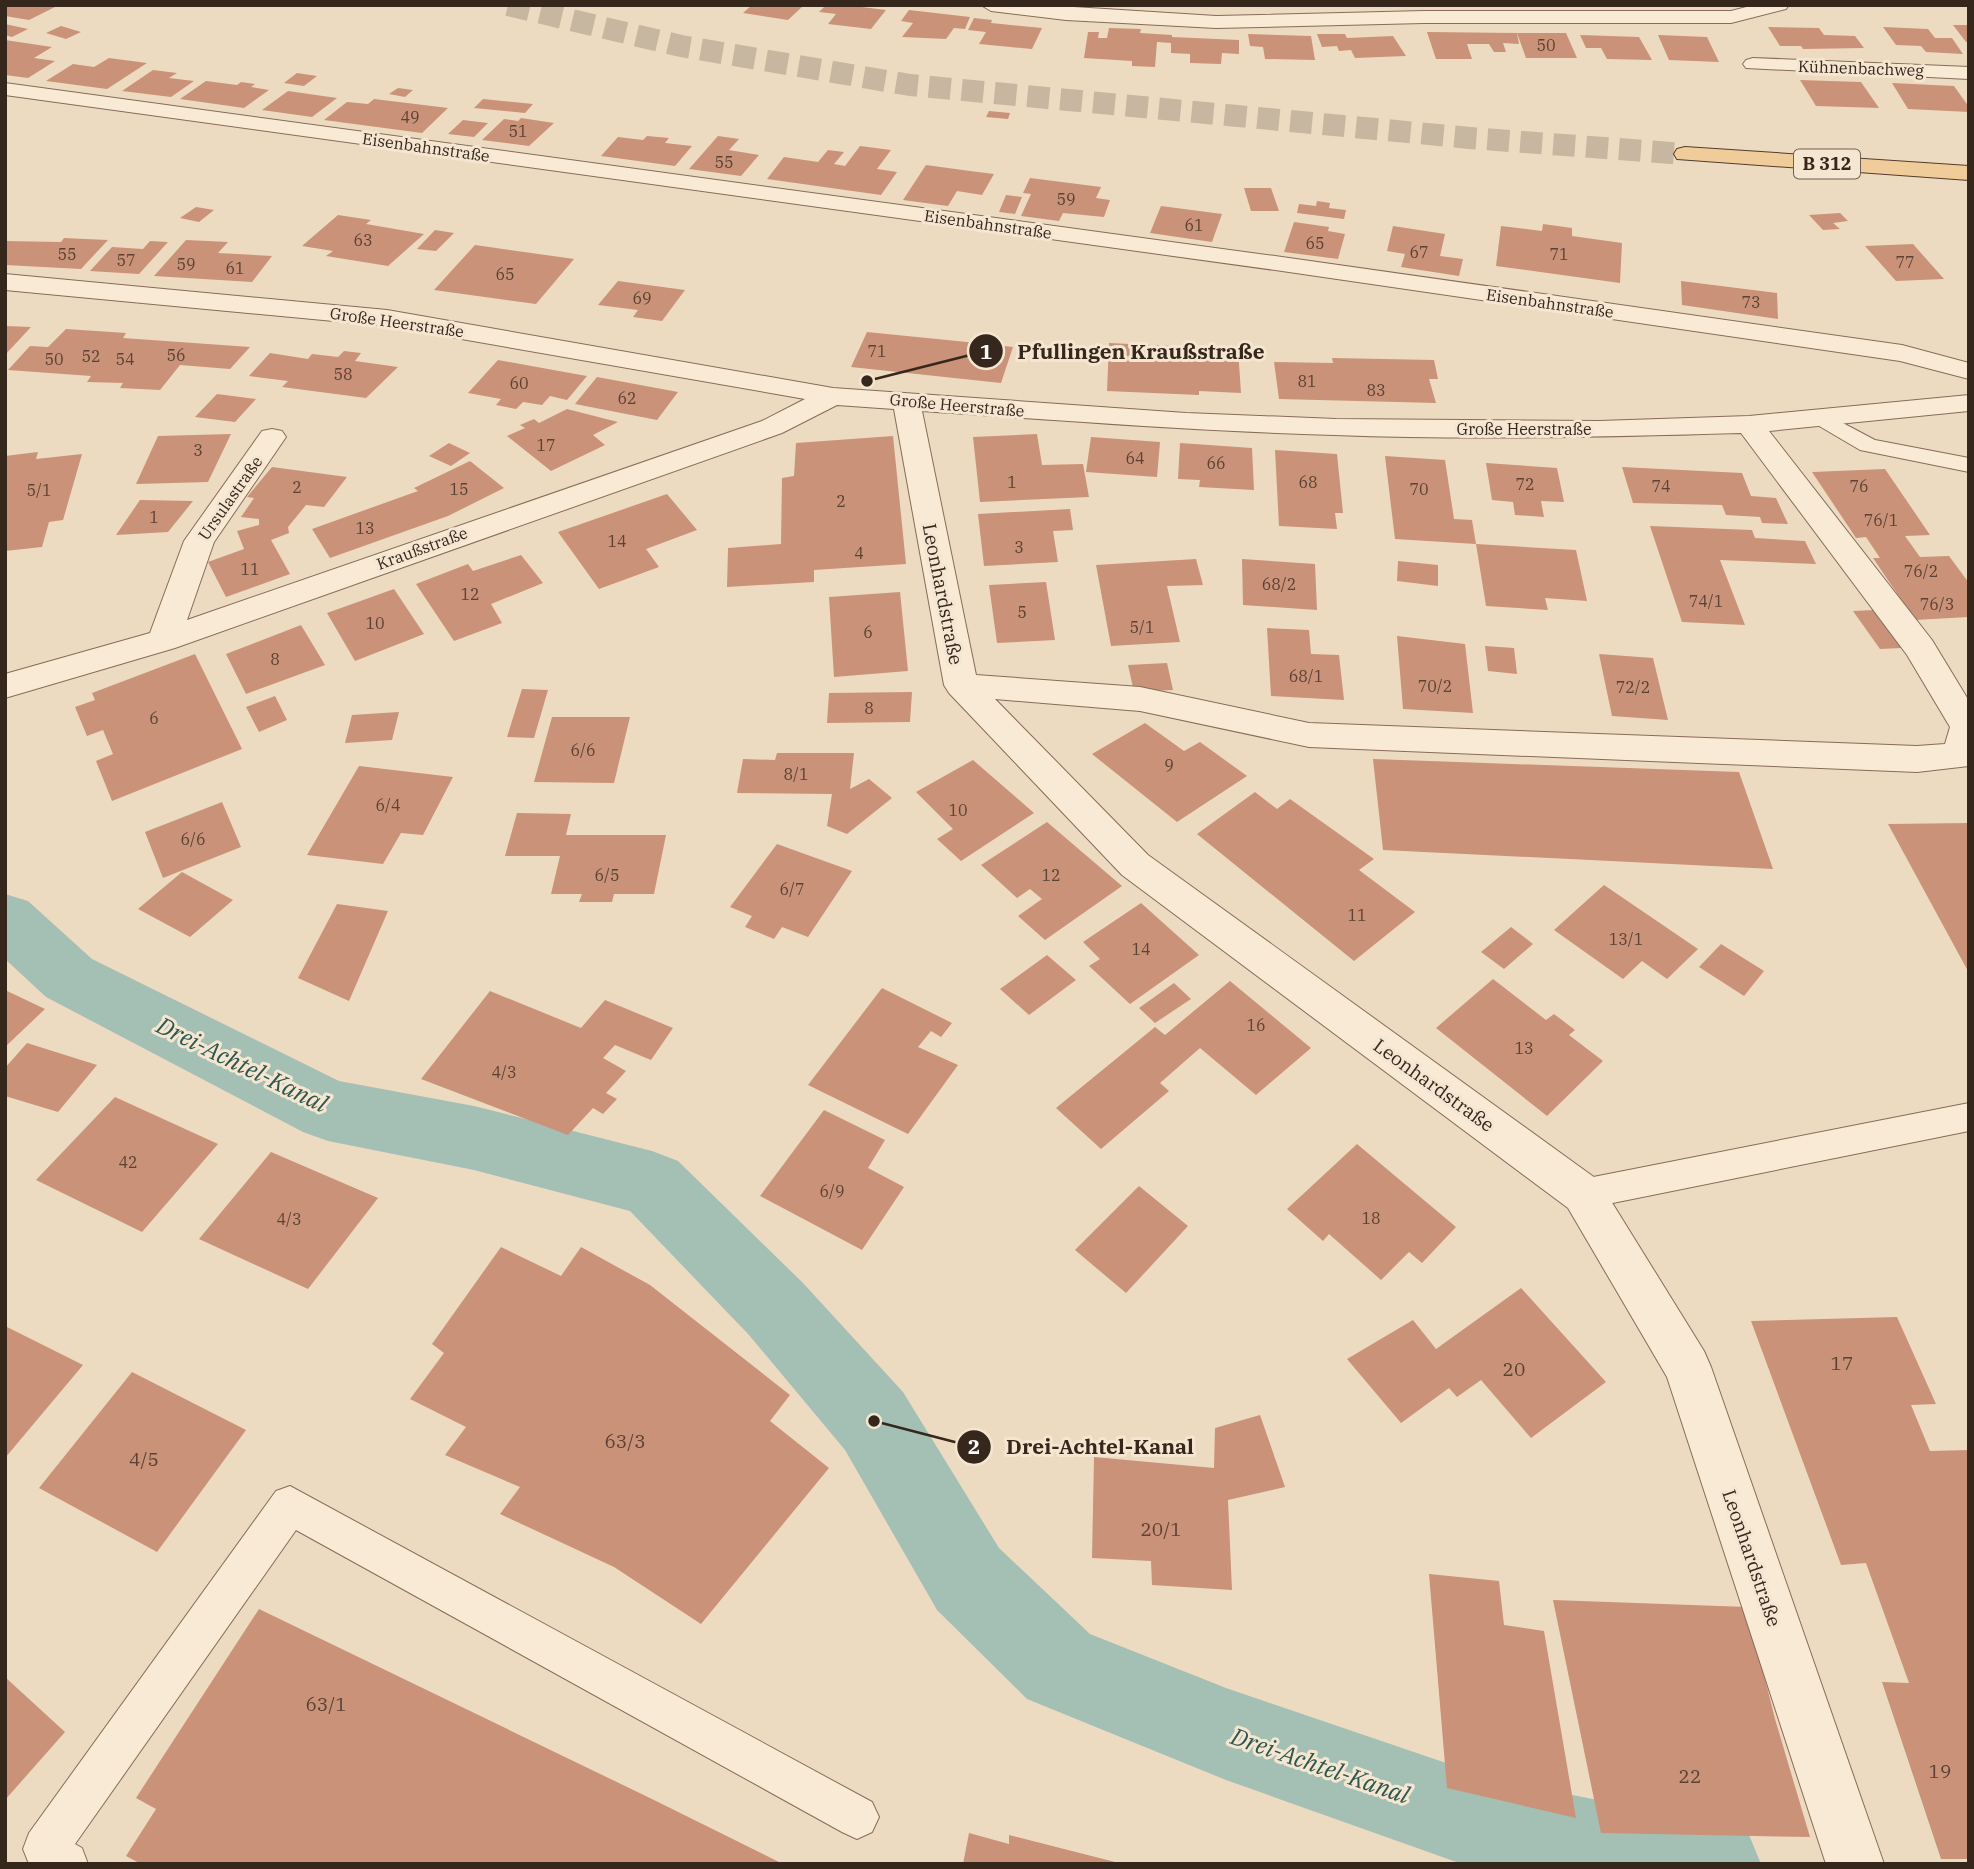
<svg xmlns="http://www.w3.org/2000/svg" width="1974" height="1869" viewBox="0 0 1974 1869" font-family="'IBM Plex Serif',serif">
	<style>
		.lines { fill: none; stroke-linecap: round; stroke-linejoin: round }
		.canal { fill: #a4bfb4; fill-rule: evenodd }
		.building { fill: #ca9278 }
		.primary-tunnel { stroke: #c8b7a0; stroke-width: 22; stroke-dasharray: 22 11; stroke-linecap: butt }
		.lane-casing { stroke: #866c59; stroke-width: 2 }
		.street-casing { stroke: #866c59; stroke-width: 2 }
		.primary-casing { stroke: #533b2e; stroke-width: 2 }
		.lane { fill: #f8ead4; fill-rule: evenodd }
		.street { fill: #f8ead4; fill-rule: evenodd }
		.primary { fill: #efcc9a; fill-rule: evenodd }
		.labels { text-anchor: middle; stroke-width: 6; stroke-linejoin: round; paint-order: stroke }
		.number-label { font-size: 16px; fill: #5b4234 }
		.far-street-label { font-size: 16px; fill: #36271d; stroke: #f4e6d1 }
		.shield { fill: #f4e6d1; stroke: #6f6053; stroke-width: 2 }
		.shield-label { font-size: 18px; font-weight: bold; fill: #36271d }
		.street-label { font-size: 19px; fill: #36271d; stroke: #f4e6d1 }
		.near-number-label { font-size: 19px; fill: #5b4234 }
		.near-water-label { font-size: 24px; font-style: italic; fill: #2d554e; stroke: #f4e6d1 }
		.leader { fill: none; stroke: #36271d; stroke-width: 2.5 }
		.callout-dot { fill: #36271d; stroke: #f4e6d1; stroke-width: 2.5 }
		.mark-label { font-size: 21px; text-anchor: middle; font-weight: bold; fill: #fff }
		.callout-label { font-size: 21px; text-anchor: middle; font-weight: bold; fill: #36271d; stroke: #f4e6d1; stroke-width: 6; stroke-linejoin: round; paint-order: stroke }
	</style>
	<rect width="100%" height="100%" fill="#eddbc1"/>
	<g class="lines">
		<polygon class="canal" points="5,894 28,901 92,959 339,1081 474,1106 652,1151 678,1161 803,1283 903,1392 999,1548 1090,1634 1226,1688 1496,1780 1664,1813 1713,1816 1747,1830 1761,1864 1462,1864 1226,1780 1027,1699 937,1610 845,1450 749,1335 630,1211 474,1170 328,1141 303,1132 46,997 5,959"/>
	</g>
	<g class="building">
		<polygon points="10,5 59,5 29,20 5,16 5,8"/>
		<polygon points="752,5 804,5 788,20 743,13"/>
		<polygon points="826,5 846,5 886,10 871,29 828,24 836,14 819,12"/>
		<polygon points="909,10 970,17 965,29 954,28 946,39 902,37 913,23 901,21"/>
		<polygon points="974,18 992,20 991,23 1042,28 1032,49 979,44 986,32 968,30"/>
		<polygon points="5,24 28,29 12,37 5,35"/>
		<polygon points="1953,25 1969,25 1969,42 1966,42"/>
		<polygon points="61,26 81,32 66,39 46,33"/>
		<polygon points="1768,27 1819,28 1824,35 1855,36 1864,48 1803,49 1801,46 1780,46"/>
		<polygon points="1883,27 1928,29 1935,38 1952,38 1963,54 1926,52 1921,46 1896,45"/>
		<polygon points="1109,28 1141,29 1140,33 1172,35 1172,37 1239,40 1239,54 1222,53 1221,64 1190,63 1190,54 1171,53 1171,43 1157,42 1155,67 1132,66 1132,61 1084,58 1088,32 1099,32 1098,38 1107,38"/>
		<polygon points="1427,32 1517,33 1519,44 1503,43 1506,52 1494,52 1489,44 1467,44 1472,59 1436,59"/>
		<polygon points="1517,33 1566,33 1577,58 1526,58"/>
		<polygon points="1248,34 1311,36 1315,60 1265,59 1263,47 1250,46"/>
		<polygon points="1317,34 1345,34 1347,38 1393,36 1406,56 1355,58 1351,50 1339,51 1337,46 1322,47"/>
		<polygon points="1580,35 1639,37 1652,60 1607,59 1601,48 1586,48"/>
		<polygon points="1658,35 1707,37 1719,62 1669,60"/>
		<polygon points="5,40 52,47 34,58 55,61 28,78 5,75"/>
		<polygon points="109,58 147,63 107,89 46,81 73,64 94,67"/>
		<polygon points="153,70 177,73 169,78 194,81 171,97 122,91"/>
		<polygon points="297,73 317,76 304,86 284,83"/>
		<polygon points="1800,80 1861,82 1879,108 1816,106"/>
		<polygon points="206,81 237,85 241,82 255,84 251,87 269,90 244,108 180,99"/>
		<polygon points="1892,83 1954,86 1969,107 1969,112 1908,109"/>
		<polygon points="398,88 413,90 405,97 389,94"/>
		<polygon points="288,91 337,98 312,117 262,110"/>
		<polygon points="374,99 399,102 448,108 422,133 324,120 347,102 368,104"/>
		<polygon points="483,99 533,104 525,113 474,108"/>
		<polygon points="989,111 1010,113 1008,119 986,117"/>
		<polygon points="521,118 554,123 529,146 482,140 504,119 518,121"/>
		<polygon points="463,120 488,123 474,137 448,134"/>
		<polygon points="647,136 669,138 665,143 692,146 675,166 601,156 618,137 643,140"/>
		<polygon points="718,136 739,139 729,150 759,155 741,176 689,169"/>
		<polygon points="860,146 891,150 877,169 897,172 881,195 767,179 784,157 818,162 828,150 844,152 834,164 845,166"/>
		<polygon points="926,165 970,171 994,174 982,195 957,191 948,206 903,200"/>
		<polygon points="1030,178 1101,187 1096,198 1110,200 1104,217 1063,213 1059,221 1021,216 1031,194 1023,193"/>
		<polygon points="1244,188 1271,188 1279,211 1251,211"/>
		<polygon points="1006,195 1022,197 1015,214 999,212"/>
		<polygon points="1317,201 1330,203 1329,208 1346,210 1344,219 1297,213 1299,204 1316,206"/>
		<polygon points="1161,206 1222,214 1212,242 1150,233"/>
		<polygon points="196,207 214,210 199,222 180,218"/>
		<polygon points="1840,213 1848,221 1833,223 1840,229 1823,230 1809,215"/>
		<polygon points="338,215 371,220 366,224 424,234 388,266 326,256 333,251 302,246"/>
		<polygon points="1294,222 1329,227 1328,231 1345,234 1338,259 1284,252"/>
		<polygon points="1543,224 1572,228 1572,236 1622,243 1620,283 1496,266 1501,226 1542,231"/>
		<polygon points="1393,226 1445,234 1440,256 1463,259 1459,276 1401,267 1405,254 1387,251"/>
		<polygon points="435,230 454,233 436,251 417,249"/>
		<polygon points="64,238 108,240 81,269 5,265 5,241 61,242"/>
		<polygon points="186,240 228,242 218,253 272,256 252,282 154,276"/>
		<polygon points="150,241 168,242 139,274 90,271 112,247 143,249"/>
		<polygon points="1913,244 1944,279 1896,281 1865,246"/>
		<polygon points="475,245 574,259 536,304 434,290"/>
		<polygon points="618,281 685,290 662,321 633,317 638,310 598,305"/>
		<polygon points="1681,281 1777,293 1778,319 1682,305"/>
		<polygon points="5,326 31,327 5,355"/>
		<polygon points="66,329 126,333 123,338 250,347 230,369 180,365 160,390 120,388 123,383 87,382 91,376 8,370 30,346 48,347"/>
		<polygon points="867,332 977,343 1013,347 1001,383 851,367"/>
		<polygon points="1109,343 1238,349 1241,393 1199,391 1199,395 1107,391"/>
		<polygon points="344,351 361,353 355,361 398,367 366,398 282,387 288,381 249,376 270,353 308,359 312,354 338,357"/>
		<polygon points="1332,358 1434,360 1438,379 1429,379 1436,403 1279,399 1274,362 1333,363"/>
		<polygon points="498,360 570,373 587,376 567,400 550,396 542,405 523,402 516,409 496,405 501,399 468,393"/>
		<polygon points="597,377 678,392 657,420 575,404"/>
		<polygon points="217,394 256,399 235,422 195,417"/>
		<polygon points="567,409 618,422 593,435 605,445 551,471 507,436 525,428 520,425 534,419 539,423"/>
		<polygon points="231,434 208,482 136,484 158,436"/>
		<polygon points="1037,434 1042,465 1083,464 1089,497 980,502 973,437"/>
		<polygon points="893,436 906,564 814,570 814,582 727,587 728,548 781,544 782,478 794,476 796,443"/>
		<polygon points="1091,437 1160,442 1157,477 1086,472"/>
		<polygon points="449,443 470,453 451,466 429,456"/>
		<polygon points="1180,443 1252,448 1254,490 1199,487 1200,480 1178,479"/>
		<polygon points="1275,450 1337,454 1343,513 1335,513 1337,529 1279,526"/>
		<polygon points="38,452 36,459 82,454 63,520 49,522 42,547 5,551 5,456"/>
		<polygon points="1385,456 1445,460 1454,519 1472,520 1476,544 1395,539"/>
		<polygon points="470,461 504,488 448,516 330,558 312,529 418,491 414,488"/>
		<polygon points="1486,463 1557,468 1564,502 1541,501 1544,517 1515,515 1513,502 1492,500"/>
		<polygon points="272,467 347,477 324,507 306,505 288,527 289,533 271,540 290,574 226,597 208,562 244,549 237,531 259,525 259,519 241,517 254,498 247,497"/>
		<polygon points="1622,467 1742,473 1751,496 1776,498 1788,524 1762,523 1760,517 1726,515 1722,505 1633,503"/>
		<polygon points="1885,469 1930,535 1905,536 1920,557 1949,556 1969,583 1969,617 1915,620 1873,558 1880,558 1866,537 1856,538 1812,472"/>
		<polygon points="667,494 697,530 646,549 659,567 599,589 558,532"/>
		<polygon points="140,500 193,501 168,532 116,535"/>
		<polygon points="1070,509 1073,530 1053,531 1058,562 984,566 978,514"/>
		<polygon points="1650,526 1752,530 1755,538 1805,541 1816,564 1720,560 1745,625 1682,622"/>
		<polygon points="1476,544 1576,550 1587,601 1545,598 1548,610 1486,606"/>
		<polygon points="521,555 543,583 491,604 502,623 454,641 416,584 468,564 473,571"/>
		<polygon points="1196,559 1203,585 1167,586 1180,642 1111,646 1096,565"/>
		<polygon points="1242,559 1315,564 1317,610 1243,605"/>
		<polygon points="1398,561 1438,565 1438,586 1397,581"/>
		<polygon points="1046,582 1055,640 997,643 989,585"/>
		<polygon points="394,589 424,634 355,661 327,613"/>
		<polygon points="900,592 908,671 834,677 829,597"/>
		<polygon points="1874,610 1902,648 1880,649 1853,611"/>
		<polygon points="301,625 325,665 246,694 226,654"/>
		<polygon points="1267,628 1309,630 1311,654 1339,655 1344,700 1271,696"/>
		<polygon points="1397,636 1465,644 1473,713 1403,709"/>
		<polygon points="1485,646 1514,648 1517,674 1488,671"/>
		<polygon points="195,654 242,749 112,801 96,761 113,754 103,730 87,736 75,707 95,700 92,693"/>
		<polygon points="1599,654 1653,658 1668,720 1612,716"/>
		<polygon points="1167,663 1173,690 1134,692 1128,665"/>
		<polygon points="522,689 548,690 534,738 507,737"/>
		<polygon points="912,692 910,722 827,723 829,693"/>
		<polygon points="275,696 287,720 259,732 246,707"/>
		<polygon points="399,712 392,740 345,743 352,715"/>
		<polygon points="552,717 630,717 614,783 534,782"/>
		<polygon points="1145,723 1184,751 1200,742 1247,776 1177,822 1092,754"/>
		<polygon points="777,753 854,753 850,789 869,779 892,798 847,834 827,826 832,794 737,793 743,759 775,760"/>
		<polygon points="1373,759 1739,772 1773,869 1383,850"/>
		<polygon points="973,760 1034,813 961,861 937,839 953,829 916,792"/>
		<polygon points="359,766 453,777 423,835 401,833 383,864 307,855"/>
		<polygon points="1255,792 1277,809 1290,799 1374,859 1359,870 1415,912 1354,961 1197,834"/>
		<polygon points="222,802 241,847 163,878 145,832"/>
		<polygon points="517,813 571,814 566,835 666,835 654,894 614,894 612,902 579,902 582,894 551,894 560,856 505,856"/>
		<polygon points="1047,822 1122,886 1045,940 1018,916 1042,899 1030,889 1017,898 981,865"/>
		<polygon points="1969,823 1969,973 1888,824"/>
		<polygon points="777,844 852,871 808,937 782,927 774,939 745,927 752,916 730,907"/>
		<polygon points="182,872 233,900 190,937 138,909"/>
		<polygon points="1604,885 1698,949 1667,979 1642,961 1623,979 1554,930"/>
		<polygon points="1141,903 1199,955 1130,1004 1089,966 1100,959 1083,942"/>
		<polygon points="337,904 388,911 349,1001 298,978"/>
		<polygon points="1511,927 1533,944 1504,969 1481,952"/>
		<polygon points="1721,944 1764,971 1744,996 1699,967"/>
		<polygon points="1047,955 1076,980 1029,1015 1000,989"/>
		<polygon points="1493,979 1546,1020 1554,1014 1575,1030 1569,1035 1603,1061 1547,1116 1436,1028"/>
		<polygon points="1230,981 1311,1048 1256,1095 1200,1048 1160,1083 1169,1091 1101,1149 1056,1108 1155,1027 1165,1035"/>
		<polygon points="1174,983 1191,999 1155,1023 1139,1008"/>
		<polygon points="882,988 952,1023 941,1037 931,1031 918,1047 958,1065 908,1134 808,1085"/>
		<polygon points="5,990 45,1009 5,1047"/>
		<polygon points="490,991 581,1028 605,1000 673,1028 651,1060 615,1045 603,1058 626,1071 606,1093 617,1099 603,1114 593,1108 568,1135 421,1079"/>
		<polygon points="27,1043 97,1065 58,1112 5,1096 5,1068"/>
		<polygon points="115,1097 218,1144 142,1232 36,1180"/>
		<polygon points="824,1110 885,1140 868,1168 904,1187 862,1250 760,1196"/>
		<polygon points="1357,1144 1456,1227 1422,1263 1409,1252 1381,1280 1329,1234 1323,1241 1287,1209"/>
		<polygon points="271,1152 378,1198 308,1289 199,1239"/>
		<polygon points="1139,1186 1188,1226 1126,1293 1075,1250"/>
		<polygon points="501,1247 561,1276 581,1247 650,1285 790,1395 770,1421 829,1468 701,1624 614,1567 500,1514 520,1487 445,1455 466,1427 410,1399 444,1353 432,1344"/>
		<polygon points="1521,1288 1606,1382 1531,1438 1481,1380 1457,1397 1449,1388 1401,1423 1347,1359 1413,1320 1436,1349"/>
		<polygon points="1897,1317 1936,1404 1911,1405 1930,1451 1969,1450 1969,1859 1941,1859 1882,1682 1909,1683 1866,1563 1841,1565 1751,1321"/>
		<polygon points="5,1326 83,1365 5,1458"/>
		<polygon points="132,1372 246,1430 157,1552 39,1488"/>
		<polygon points="1260,1415 1285,1487 1228,1500 1232,1590 1152,1585 1151,1561 1092,1558 1094,1457 1214,1468 1215,1428"/>
		<polygon points="1429,1574 1499,1581 1504,1625 1544,1631 1576,1818 1447,1788"/>
		<polygon points="1553,1600 1747,1607 1775,1719 1810,1837 1601,1833"/>
		<polygon points="259,1609 654,1800 783,1864 141,1864 126,1856 156,1809 136,1798"/>
		<polygon points="5,1677 65,1732 5,1800"/>
		<polygon points="969,1833 1009,1844 1009,1835 1123,1864 963,1864"/>
	</g>
	<g class="lines">
		<polyline class="primary-tunnel" points="508,5 681,46 910,85 1470,138 1685,154"/>
		<g class="lane-casing">
			<g id="lane">
				<polygon points="1822,412 1875,440 1969,458 1969,472 1860,450 1814,423 1811,418 1814,413"/>
				<polygon points="1969,1103 1969,1131 1583,1209 1571,1205 1566,1194 1571,1183 1583,1179"/>
				<polygon points="290,1486 872,1802 879,1817 872,1832 857,1839 842,1832 296,1530 75,1844 82,1848 88,1864 29,1864 23,1849 29,1833 276,1491"/>
			</g>
		</g>
		<g class="street-casing">
			<g id="street">
				<polygon points="981,5 1042,5 1216,16 1424,11 1731,11 1754,5 1789,5 1786,9 1731,23 1424,23 1216,28 1066,20 991,11"/>
				<polygon points="1753,58 1969,67 1969,79 1746,68 1743,64 1746,60"/>
				<polygon points="5,83 1282,257 1902,345 1969,363 1969,379 1900,361 1282,271 5,95"/>
				<path d="M5 274 387 310 833 388 1186 413 1336 419 1599 421 1749 416 1969 395V411L1769 431 1932 640 1969 701V766L1917 772 1309 747 1140 711 995 699 1148 855 1598 1180 1704 1351 1711 1367 1884 1864H1826L1667 1377 1568 1208 1122 875 949 693 944 685 894 409 837 405 782 433 175 648 5 698V674L150 633 184 541 262 431 272 429 282 431 286 437 214 542 187 620 762 421 805 399 387 326 5 290ZM922 411C1059 420 1196 431 1334 435 1469 440 1605 437 1741 433L1907 655 1950 727 1945 744 1917 746 1309 723 1140 687 976 675Z"/>
			</g>
		</g>
		<g class="primary-casing">
			<polygon id="primary" points="1685,147 1969,166 1969,180 1677,159 1674,154 1677,149"/>
		</g>
		<use href="#lane" class="lane"/>
		<use href="#street" class="street"/>
		<use href="#primary" class="primary"/>
	</g>
	<g class="labels">
		<g class="number-label">
			<text x="1546" y="51">50</text>
			<text x="410" y="123">49</text>
			<text x="518" y="137">51</text>
			<text x="724" y="168">55</text>
			<text x="1066" y="205">59</text>
			<text x="1194" y="231">61</text>
			<text x="363" y="246">63</text>
			<text x="1315" y="249">65</text>
			<text x="1419" y="258">67</text>
			<text x="67" y="260">55</text>
			<text x="1559" y="260">71</text>
			<text x="126" y="266">57</text>
			<text x="1905" y="268">77</text>
			<text x="186" y="270">59</text>
			<text x="235" y="274">61</text>
			<text x="505" y="280">65</text>
			<text x="642" y="304">69</text>
			<text x="1751" y="308">73</text>
			<text x="877" y="357">71</text>
			<text x="176" y="361">56</text>
			<text x="91" y="362">52</text>
			<text x="54" y="365">50</text>
			<text x="125" y="365">54</text>
			<text x="343" y="380">58</text>
			<text x="1307" y="387">81</text>
			<text x="519" y="389">60</text>
			<text x="1376" y="396">83</text>
			<text x="627" y="404">62</text>
			<text x="546" y="451">17</text>
			<text x="198" y="456">3</text>
			<text x="1135" y="464">64</text>
			<text x="1216" y="469">66</text>
			<text x="1012" y="488">1</text>
			<text x="1308" y="488">68</text>
			<text x="1525" y="490">72</text>
			<text x="1661" y="492">74</text>
			<text x="1859" y="492">76</text>
			<text x="297" y="493">2</text>
			<text x="459" y="495">15</text>
			<text x="1419" y="495">70</text>
			<text x="39" y="496">5/1</text>
			<text x="841" y="507">2</text>
			<text x="154" y="523">1</text>
			<text x="1881" y="526">76/1</text>
			<text x="365" y="534">13</text>
			<text x="617" y="547">14</text>
			<text x="1019" y="553">3</text>
			<text x="859" y="559">4</text>
			<text x="250" y="575">11</text>
			<text x="1921" y="577">76/2</text>
			<text x="1279" y="590">68/2</text>
			<text x="470" y="600">12</text>
			<text x="1706" y="607">74/1</text>
			<text x="1937" y="610">76/3</text>
			<text x="1022" y="618">5</text>
			<text x="375" y="629">10</text>
			<text x="1142" y="633">5/1</text>
			<text x="868" y="638">6</text>
			<text x="275" y="665">8</text>
			<text x="1306" y="682">68/1</text>
			<text x="1435" y="692">70/2</text>
			<text x="1633" y="693">72/2</text>
			<text x="869" y="714">8</text>
			<text x="154" y="724">6</text>
			<text x="583" y="756">6/6</text>
			<text x="1169" y="771">9</text>
			<text x="796" y="780">8/1</text>
			<text x="388" y="811">6/4</text>
			<text x="958" y="816">10</text>
			<text x="193" y="845">6/6</text>
			<text x="607" y="881">6/5</text>
			<text x="1051" y="881">12</text>
			<text x="792" y="895">6/7</text>
			<text x="1357" y="921">11</text>
			<text x="1626" y="945">13/1</text>
			<text x="1141" y="955">14</text>
			<text x="1256" y="1031">16</text>
			<text x="1524" y="1054">13</text>
			<text x="504" y="1078">4/3</text>
			<text x="128" y="1168">42</text>
			<text x="832" y="1197">6/9</text>
			<text x="1371" y="1224">18</text>
			<text x="289" y="1225">4/3</text>
		</g>
		<g class="far-street-label">
			<text transform="translate(1861 68) rotate(2)" y="6">Kühnenbachweg</text>
			<text transform="translate(426 147) rotate(8)" y="6">Eisenbahnstraße</text>
			<text transform="translate(988 224) rotate(8)" y="6">Eisenbahnstraße</text>
			<text transform="translate(1550 303) rotate(8)" y="6">Eisenbahnstraße</text>
			<text transform="translate(397 322) rotate(8)" y="6">Große Heerstraße</text>
			<text transform="translate(957 405) rotate(5)" y="6">Große Heerstraße</text>
			<text x="1524" y="435">Große Heerstraße</text>
			<text transform="translate(230 498) rotate(-55)" y="6">Ursulastraße</text>
			<text transform="translate(422 548) rotate(-20)" y="6">Kraußstraße</text>
		</g>
		<rect class="shield" x="1794" y="149.5" width="66" height="29" rx="5"/>
		<g class="shield-label">
			<text x="1827" y="170">B 312</text>
		</g>
		<g class="street-label">
			<text transform="translate(943 594) rotate(79)" y="7">Leonhardstraße</text>
			<text transform="translate(1434 1085) rotate(36)" y="7">Leonhardstraße</text>
			<text transform="translate(1752 1558) rotate(71)" y="7">Leonhardstraße</text>
		</g>
		<g class="near-number-label">
			<text x="1842" y="1370">17</text>
			<text x="1514" y="1376">20</text>
			<text x="625" y="1448">63/3</text>
			<text x="144" y="1466">4/5</text>
			<text x="1161" y="1536">20/1</text>
			<text x="326" y="1711">63/1</text>
			<text x="1940" y="1778">19</text>
			<text x="1690" y="1783">22</text>
		</g>
		<g class="near-water-label">
			<text transform="translate(242 1065) rotate(26)" y="8">Drei-Achtel-Kanal</text>
			<text transform="translate(1320 1766) rotate(19)" y="8">Drei-Achtel-Kanal</text>
		</g>
	</g>
	<path class="leader" d="M867 381L986 351M874 1421L974 1447"/>
	<g class="callout-dot">
		<circle cx="867" cy="381" r="7"/>
		<circle cx="874" cy="1421" r="7"/>
		<circle cx="986" cy="351" r="18"/>
		<circle cx="974" cy="1447" r="18"/>
	</g>
	<g class="mark-label">
		<text x="986" y="359">1</text>
		<text x="974" y="1454">2</text>
	</g>
	<g class="callout-label">
		<text x="1141" y="359">Pfullingen Kraußstraße</text>
		<text x="1100" y="1454">Drei-Achtel-Kanal</text>
	</g>
	<rect width="1974" height="1869" fill="none" stroke="#36271d" stroke-width="14"/>
</svg>
